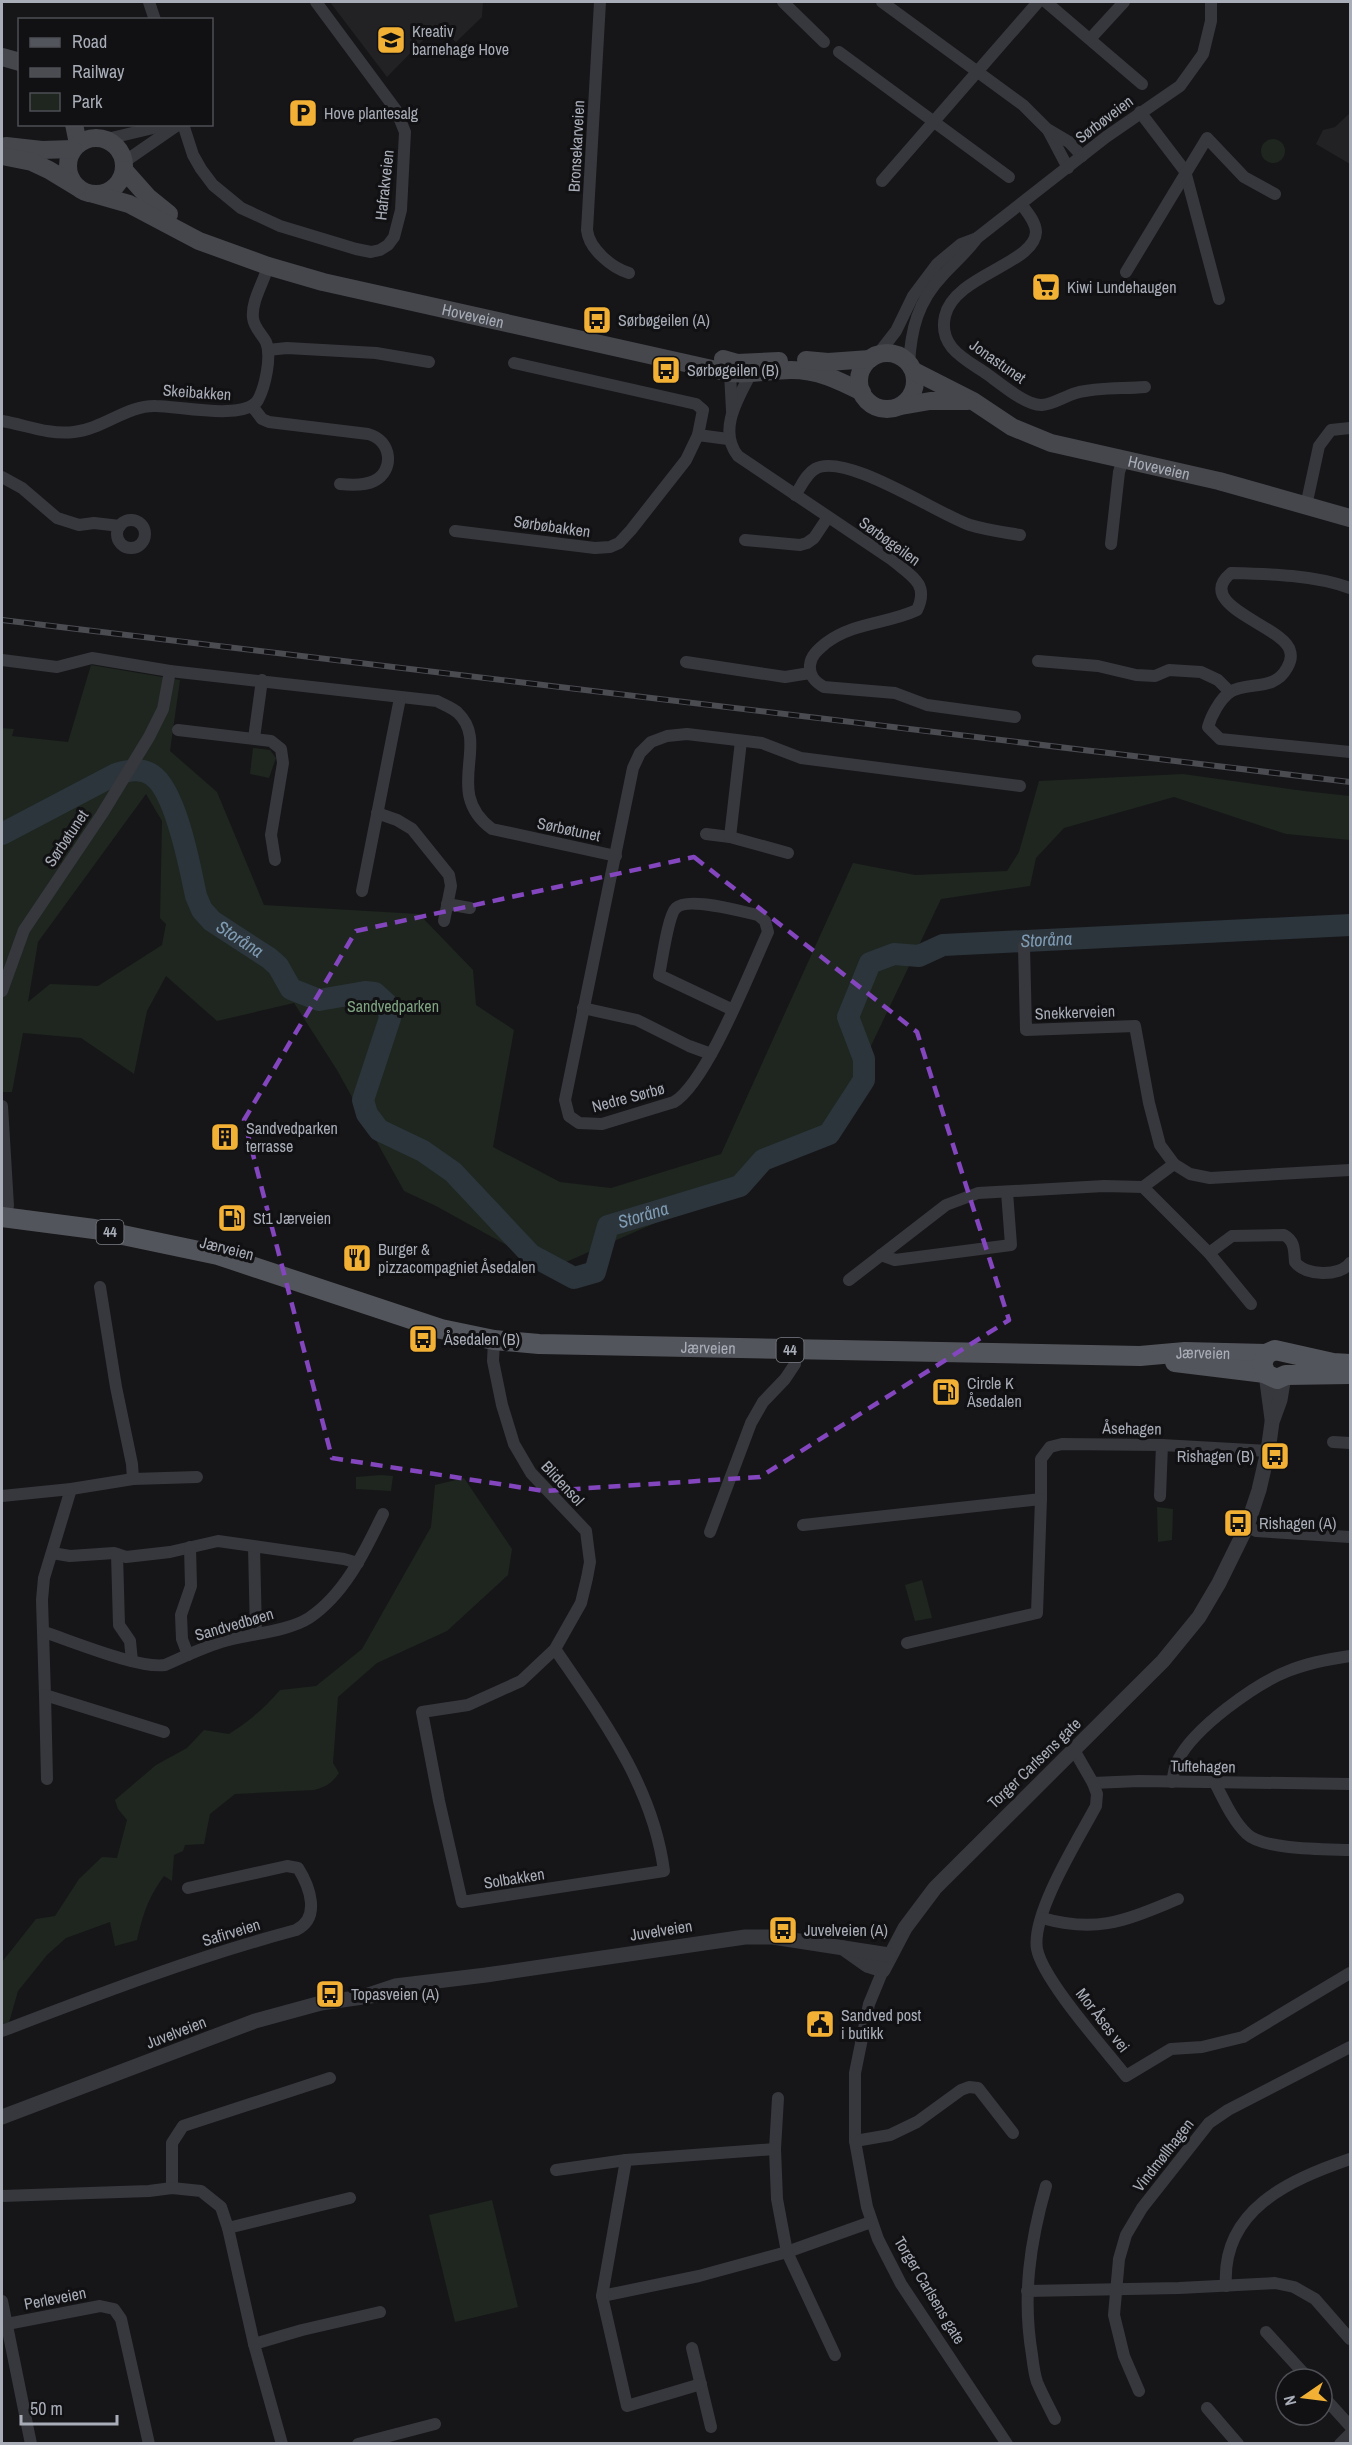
<svg xmlns="http://www.w3.org/2000/svg" width="1352" height="2445" viewBox="0 0 1352 2445" font-family="'Archivo Narrow',sans-serif">
	<style>
		.built { fill: #222225 }
		.green { fill: #1e261f; fill-rule: evenodd }
		.water { fill: #2c353c }
		.lines { fill: none; stroke-linecap: round; stroke-linejoin: round }
		.river { stroke: #2c353c; stroke-width: 22 }
		.minor { stroke: #37383d; stroke-width: 12 }
		.tertiary { stroke: #37383d; stroke-width: 15 }
		.secondary { stroke: #45474d; stroke-width: 18 }
		.primary { stroke: #53555c; stroke-width: 20 }
		.rail-casing { stroke: #4a4c52; stroke-width: 6 }
		.rail { stroke: #111113; stroke-width: 4; stroke-dasharray: 11; stroke-linecap: butt }
		.marked { fill: none; stroke: #8446be; stroke-width: 4.5; stroke-dasharray: 12 8; stroke-linejoin: round }
		.labels { text-anchor: middle; stroke-width: 6; stroke-linejoin: round; paint-order: stroke }
		.shield { fill: #111113; stroke: #7b7e86; stroke-width: 1.5 }
		.shield-label { font-size: 15px; font-weight: bold; fill: #a8adb8 }
		.poi-label { font-size: 16px; fill: #a8adb8; stroke: #111113; text-anchor: start }
		.street-label { font-size: 16px; fill: #a8adb8; stroke: #111113 }
		.park-label { font-size: 16px; fill: #7fa381; stroke: #111113 }
		.water-label { font-size: 18px; font-style: italic; fill: #7f9bb3; stroke: #111113 }
	</style>
	<rect width="100%" height="100%" fill="#161618"/>
	<g class="built">
		<polygon points="330,2 483,2 482,17 456,42 444,32 430,33 387,77"/>
		<polygon points="1350,113 1350,164 1316,144 1323,130 1335,127"/>
	</g>
	<g class="green">
		<circle cx="1273" cy="151" r="12"/>
		<path d="M91 665 180 680 170 751 217 792 264 905 419 914 473 970 476 1005 514 1030 493 1147 560 1182 611 1188 721 1154 853 863 915 875 1007 871 1019 852 1039 781 1183 774 1304 791 1350 796V840L1286 834 1174 797 1064 828 1036 858 1030 886 941 899 829 1134 789 1150 740 1186 550 1269 436 1206 404 1191 337 1070 294 1003 217 1021 166 976 147 1011 134 1074 81 1038 23 1033 12 1092H2V728L14 729 12 736 68 742ZM146 794 162 821 160 918 166 924 162 945 98 986 50 984 28 1002 38 942Z"/>
		<polygon points="253,748 270,750 276,758 269,778 250,774"/>
		<polygon points="381,1475 393,1476 391,1491 356,1489 356,1477"/>
		<path d="M464 1478 512 1549 508 1575 447 1631 377 1663 338 1697 333 1763 339 1773C332 1783 326 1787 314 1790L235 1794 210 1814 204 1844 185 1845 183 1851 174 1855 172 1881 164 1876C148 1898 143 1914 137 1940L115 1946 110 1922 66 1938 47 1955 18 1991 8 2026 2 2028V1962L36 1919 55 1916 79 1879 102 1857 117 1858 127 1820 118 1809 115 1800 156 1765 187 1748 204 1730 229 1734C249 1721 265 1708 280 1690L316 1686 362 1649 431 1527 435 1485Z"/>
		<polygon points="1157,1507 1173,1509 1172,1540 1158,1542"/>
		<polygon points="922,1580 932,1618 915,1621 905,1585"/>
		<polygon points="492,2200 518,2307 455,2322 429,2215"/>
	</g>
	<polygon class="water" points="32,811 32,821 17,828 2,843 2,825"/>
	<g class="lines">
		<path class="river" id="s1" d="M2 834 116 774C127 771 141 767 152 775 176 791 190 867 196 896L202 910 212 921 269 958 278 966 291 989 319 1000 365 992 375 993 387 1004 390 1018 363 1100 367 1114 379 1130 423 1151 453 1172 531 1255 574 1278 595 1272 608 1226 740 1186 763 1160 829 1134 864 1080V1059L848 1017 870 963 894 954 919 956 943 945 1350 925"/>
		<g class="minor">
			<polyline points="149,2 155,20"/>
			<path d="M600 2 587 230C589 249 612 268 629 273"/>
			<polyline points="783,2 824,42"/>
			<polyline points="882,2 1023,105 1047,129 1069,142 1082,156"/>
			<polyline points="1046,2 1142,84"/>
			<polyline points="1090,39 1124,2"/>
			<polyline points="839,52 1009,177"/>
			<polyline points="1140,112 1185,171 1219,299"/>
			<polyline points="183,124 193,155 201,169 213,185 241,208 280,226 356,249 371,252 380,250 388,245 394,237 401,210 405,132 396,110 316,2"/>
			<polyline points="1048,130 1068,168"/>
			<polyline points="107,139 170,124"/>
			<polyline points="124,162 179,124"/>
			<polyline points="882,181 1038,2"/>
			<path d="M1021 204C1027 212 1036 222 1036 232 1035 264 954 275 945 316 938 347 965 359 987 374 1000 383 1026 406 1042 405 1054 404 1065 396 1076 393 1098 387 1123 389 1145 387"/>
			<polyline points="1126,272 1207,138 1244,177 1275,194"/>
			<polyline points="268,350 287,348 376,353 429,362"/>
			<polyline points="878,354 896,331 913,296 937,264 961,244 977,238"/>
			<polyline points="514,363 696,404 703,410 698,435"/>
			<path d="M909 364C911 329 918 301 943 275 955 262 967 252 977 238L1106 137 1180 86 1203 54 1211 21V2"/>
			<path d="M750 375C737 400 718 431 738 456L891 559C910 575 930 583 917 610 887 624 854 622 826 643 819 649 811 655 810 665 809 676 815 682 824 687L895 693 927 705 1015 717"/>
			<path d="M252 406 262 419 269 422 368 434C392 440 395 471 374 481 364 486 350 485 340 484"/>
			<polyline points="732,411 730,373 735,367"/>
			<path d="M2 421C26 425 48 435 74 432 103 429 127 405 156 406 179 406 245 421 258 400 265 387 272 356 266 342 262 334 254 328 253 318 251 301 264 282 268 266"/>
			<polyline points="2,477 22,488 57,518 79,525 94,523 120,526"/>
			<path d="M795 495C801 487 806 474 815 469 845 451 939 515 970 525 986 530 1003 532 1020 535"/>
			<polyline points="1306,506 1319,446 1331,430 1350,428"/>
			<circle cx="131" cy="534" r="14"/>
			<polyline points="455,531 595,548 610,547 619,543 631,530 686,460 698,435 728,439"/>
			<polyline points="745,540 800,545 807,543 814,538 828,517"/>
			<polyline points="1111,544 1119,472 1123,460"/>
			<path d="M1350 588C1314 575 1270 574 1231 573 1192 606 1285 626 1290 651 1292 657 1290 663 1287 668 1274 692 1248 681 1230 692 1220 699 1211 716 1208 727L1220 739 1350 752"/>
			<path d="M2 660 57 667 92 658 170 671 437 701C444 705 453 708 458 713 491 744 442 792 492 829L616 856"/>
			<polyline points="1038,661 1098,666 1136,675 1155,676 1169,670 1201,672 1218,680 1230,692"/>
			<polyline points="686,662 785,677 810,673"/>
			<polyline points="178,730 271,741 281,749 283,763 271,835 275,860"/>
			<polyline points="254,738 262,680"/>
			<polyline points="377,813 397,820 412,829 449,875 451,886 444,921"/>
			<polyline points="706,834 730,837 788,853"/>
			<polyline points="730,837 741,741"/>
			<polyline points="362,891 400,698"/>
			<polyline points="447,904 470,908"/>
			<polyline points="1024,946 1026,1030 1135,1026 1149,1103 1160,1145 1174,1164"/>
			<polyline points="2,991 24,930 102,814 149,737 163,709 170,671"/>
			<polyline points="583,1008 637,1020 689,1046 711,1054"/>
			<path d="M733 1010 659 975C662 962 668 915 676 908 688 896 742 912 758 915L765 921 768 932C750 971 707 1082 674 1102L602 1124 579 1123 569 1116 565 1100 633 768 640 753 651 742 667 736 687 734 762 743 801 758 1020 786"/>
			<polyline points="2,1106 8,1206 2,1210"/>
			<polyline points="1143,1187 1209,1253 1251,1304"/>
			<path d="M1209 1253 1232 1236 1284 1235C1295 1241 1294 1250 1295 1262 1305 1276 1340 1277 1350 1263"/>
			<polyline points="881,1255 895,1260 1011,1245 1007,1192"/>
			<polyline points="849,1280 946,1205 978,1193 1104,1186 1143,1187 1174,1164 1190,1174 1210,1178 1350,1170"/>
			<polyline points="100,1287 116,1387 132,1464 133,1479"/>
			<path d="M494 1340 493 1361 502 1405 514 1444 531 1473 586 1531 590 1562 587 1578 581 1603 555 1649 521 1681 468 1705 422 1712 439 1801 462 1902 664 1871C653 1786 602 1718 555 1649"/>
			<polyline points="1333,1442 1350,1443"/>
			<polyline points="71,1489 44,1578 42,1600 45,1695 164,1732"/>
			<polyline points="2,1496 71,1489 133,1479 197,1477"/>
			<polyline points="1160,1496 1162,1445"/>
			<polyline points="803,1525 1041,1499 1041,1459 1050,1447 1062,1444 1162,1445 1268,1451"/>
			<polyline points="1247,1526 1256,1531 1350,1537"/>
			<polyline points="710,1532 751,1423 763,1402 785,1379 795,1364 795,1350"/>
			<polyline points="254,1547 256,1633"/>
			<polyline points="52,1553 70,1556 114,1553 126,1557 170,1552 218,1541 344,1559 358,1563"/>
			<polyline points="117,1554 119,1625 130,1641 132,1661"/>
			<path d="M44 1632C72 1641 139 1669 165 1665 183 1657 202 1648 221 1642 247 1634 287 1632 309 1618 345 1594 365 1551 383 1514"/>
			<polyline points="907,1643 1037,1613 1041,1499"/>
			<polyline points="188,1655 182,1639 181,1615 191,1586 190,1547"/>
			<polyline points="45,1695 47,1779"/>
			<polyline points="1074,1750 1093,1783 1139,1781 1350,1784"/>
			<path d="M1172 1782C1174 1775 1174 1766 1178 1760 1194 1728 1255 1684 1288 1671 1308 1663 1329 1659 1350 1656"/>
			<path d="M1093 1783 1097 1794 1096 1806C1079 1838 1031 1914 1037 1949 1043 1980 1104 2048 1126 2076L1171 2049 1202 2047 1243 2037 1350 1973"/>
			<path d="M1215 1783C1224 1800 1233 1821 1247 1834 1263 1850 1327 1849 1350 1850"/>
			<path d="M1042 1918C1099 1934 1126 1920 1178 1899"/>
			<polyline points="883,1970 869,2004 855,2073 855,2141 867,2207 878,2239 901,2284 1007,2444"/>
			<path d="M2 2031C99 1994 195 1957 296 1930 321 1918 310 1887 298 1868L287 1866 188 1888"/>
			<polyline points="855,2141 890,2135 917,2122 961,2090 969,2087 978,2088 1013,2133"/>
			<polyline points="775,2149 778,2098"/>
			<polyline points="556,2170 626,2160"/>
			<path d="M1046 2186C1030 2242 1022 2296 1032 2355 1033 2363 1034 2373 1037 2382 1042 2394 1049 2407 1055 2419"/>
			<polyline points="172,2188 172,2143 183,2126 330,2078"/>
			<polyline points="2,2196 149,2191 172,2188 201,2191 221,2207 228,2228 350,2198"/>
			<polyline points="228,2228 254,2344 282,2444"/>
			<path d="M1226 2286C1221 2210 1289 2180 1350 2159"/>
			<polyline points="1027,2291 1179,2288 1275,2283 1294,2287 1315,2299 1350,2339"/>
			<polyline points="602,2296 699,2276 787,2252 871,2222"/>
			<polyline points="2,2301 31,2444"/>
			<polyline points="7,2324 100,2306 114,2309 121,2319 149,2444"/>
			<polyline points="1266,2332 1309,2379"/>
			<polyline points="254,2344 302,2330 380,2312"/>
			<polyline points="692,2348 711,2427"/>
			<polyline points="701,2384 627,2406 602,2296 626,2160 775,2149 777,2199 787,2252 835,2355"/>
			<polyline points="1139,2391 1124,2356 1114,2315 1119,2259 1126,2235 1142,2208 1209,2123 1228,2110 1350,2047"/>
			<polyline points="1322,2395 1350,2426"/>
			<polyline points="1207,2408 1238,2444"/>
			<polyline points="358,2444 435,2424"/>
			<polyline points="1340,2444 1350,2434"/>
		</g>
		<g class="tertiary">
			<polyline points="1266,1374 1272,1419"/>
			<polyline points="843,1948 867,1965 883,1970 905,1928 935,1888 1163,1661 1199,1617 1219,1583 1247,1526 1259,1490 1268,1451 1272,1422 1280,1400 1284,1376"/>
			<polyline points="368,1995 395,1986 486,1975 745,1937 773,1937 889,1955"/>
			<polyline points="2,2117 255,2021 321,2003 377,1995"/>
		</g>
		<g class="secondary">
			<polyline points="2,57 20,62"/>
			<polyline points="74,124 78,144"/>
			<circle cx="96" cy="166" r="28"/>
			<polyline points="6,146 42,150 73,149"/>
			<polyline points="2,156 32,162 49,170 77,187"/>
			<polyline points="124,170 148,197 169,214"/>
			<path id="s2" d="M94 194 129 204 199 241 268 266 323 282 730 373C753 375 770 370 791 370 818 370 838 380 862 392"/>
			<circle cx="887" cy="381" r="28"/>
			<polyline points="723,359 737,363 779,361"/>
			<polyline points="806,360 828,362 870,359"/>
			<path id="s3" d="M914 371 973 401 1012 427 1051 443 1219 481 1350 518"/>
			<polyline points="901,406 930,401 968,401"/>
		</g>
		<g class="primary">
			<path id="s4" d="M2 1217 94 1229 218 1255 441 1329 494 1340 539 1344 1140 1356 1185 1352 1266 1354"/>
			<polyline points="1175,1362 1265,1373"/>
			<polyline points="1350,1364 1333,1363 1275,1350 1266,1354 1262,1364 1266,1374 1277,1379 1286,1375 1350,1374"/>
		</g>
		<g class="rail-casing">
			<polyline id="rail" points="2,620 1350,782"/>
		</g>
		<use href="#rail" class="rail"/>
	</g>
	<path class="marked" d="M694 857 917 1032 1009 1320 760 1477 544 1491 332 1458 244 1120 356 931Z"/>
	<defs>
		<g id="school-square" transform="scale(1.5)"><rect x="-9" y="-9" width="18" height="18" rx="4" fill="#f2b134" stroke="#111113"/><path d="M0-5L7-2L0 1L-7-2ZM-4 1L0 2.5L4 1V4Q0 6-4 4Z" fill="#111"/></g>
		<g id="parking-square" transform="scale(1.5)"><rect x="-9" y="-9" width="18" height="18" rx="4" fill="#f2b134" stroke="#111113"/><path d="M-3.5-5.5H1a3.5 3.5 0 0 1 0 7H-1V5.5H-3.5ZM-1-3.4V-.6H.8a1.4 1.4 0 0 0 0-2.8Z" fill="#111"/></g>
		<g id="supermarket-square" transform="scale(1.5)"><rect x="-9" y="-9" width="18" height="18" rx="4" fill="#f2b134" stroke="#111113"/><path d="M-6-5.5h2.5l.6 2H6L4.5 2H-2.5L-4.4-4H-6ZM-1.5 3.2a1.3 1.3 0 1 0 .1 0ZM3 3.2a1.3 1.3 0 1 0 .1 0Z" fill="#111"/></g>
		<g id="bus-square" transform="scale(1.5)"><rect x="-9" y="-9" width="18" height="18" rx="4" fill="#f2b134" stroke="#111113"/><path d="M-5-6H5V4H4V6H2V4H-2V6H-4V4H-5ZM-3.5-4V0h7V-4ZM-3.5 1.2v1.5H-2V1.2ZM2 1.2v1.5H3.5V1.2Z" fill="#111"/></g>
		<g id="building-square" transform="scale(1.5)"><rect x="-9" y="-9" width="18" height="18" rx="4" fill="#f2b134" stroke="#111113"/><path d="M-4-6H4V6H1V3H-1V6H-4ZM-2.5-4.3h1.7v1.8h-1.7ZM.8-4.3h1.7v1.8H.8ZM-2.5-1h1.7V.8h-1.7ZM.8-1h1.7V.8H.8Z" fill="#111"/></g>
		<g id="fuel-square" transform="scale(1.5)"><rect x="-9" y="-9" width="18" height="18" rx="4" fill="#f2b134" stroke="#111113"/><path d="M-5.5-6h7V0h2V4h1.3V-2.5L3-4.5l.8-.8L6-3V5H2.5V1h-1V6h-7ZM-4.2-4.7v3.2H.2V-4.7Z" fill="#111"/></g>
		<g id="restaurant-square" transform="scale(1.5)"><rect x="-9" y="-9" width="18" height="18" rx="4" fill="#f2b134" stroke="#111113"/><path d="M-5-6h1v4h1v-4h1v4h1v-4h1v5L-1.5 .5V6h-2V.5L-5-1ZM5-6V6H3V1.5H1.5Q1.5-4 5-6Z" fill="#111"/></g>
		<g id="civic-square" transform="scale(1.5)"><rect x="-9" y="-9" width="18" height="18" rx="4" fill="#f2b134" stroke="#111113"/><path d="M-.6-6.5H3V-4.5H.6V-3L4-1V1h2V6H-6V1h2V-1L-.6-3ZM-1.2 2.5V6h2.4V2.5Z" fill="#111"/></g>
	</defs>
	<g fill-rule="evenodd">
		<use href="#school-square" x="391" y="40"/>
		<use href="#parking-square" x="303" y="113"/>
		<use href="#supermarket-square" x="1046" y="287"/>
		<use href="#bus-square" x="597" y="320"/>
		<use href="#bus-square" x="666" y="370"/>
		<use href="#building-square" x="225" y="1137"/>
		<use href="#fuel-square" x="232" y="1218"/>
		<use href="#restaurant-square" x="357" y="1258"/>
		<use href="#bus-square" x="423" y="1339"/>
		<use href="#fuel-square" x="946" y="1392"/>
		<use href="#bus-square" x="1275" y="1456"/>
		<use href="#bus-square" x="1238" y="1523"/>
		<use href="#bus-square" x="783" y="1930"/>
		<use href="#bus-square" x="330" y="1994"/>
		<use href="#civic-square" x="820" y="2024"/>
	</g>
	<g class="labels">
		<g class="shield">
			<rect x="96.5" y="1220" width="27" height="24" rx="4.5"/>
			<rect x="776.5" y="1338" width="27" height="24" rx="4.5"/>
		</g>
		<g class="shield-label">
			<text x="110" y="1237">44</text>
			<text x="790" y="1355">44</text>
		</g>
		<g class="poi-label">
			<text x="412" y="37">Kreativ<tspan x="412" dy="18">barnehage Hove</tspan></text>
			<text x="324" y="119">Hove plantesalg</text>
			<text x="1067" y="293">Kiwi Lundehaugen</text>
			<text x="618" y="326">Sørbøgeilen (A)</text>
			<text x="687" y="376">Sørbøgeilen (B)</text>
			<text x="246" y="1134">Sandvedparken<tspan x="246" dy="18">terrasse</tspan></text>
			<text x="253" y="1224">St1 Jærveien</text>
			<text x="378" y="1255">Burger &amp;<tspan x="378" dy="18">pizzacompagniet Åsedalen</tspan></text>
			<text x="444" y="1345">Åsedalen (B)</text>
			<text x="967" y="1389">Circle K<tspan x="967" dy="18">Åsedalen</tspan></text>
			<text x="1254" y="1462" text-anchor="end">Rishagen (B)</text>
			<text x="1259" y="1529">Rishagen (A)</text>
			<text x="804" y="1936">Juvelveien (A)</text>
			<text x="351" y="2000">Topasveien (A)</text>
			<text x="841" y="2021">Sandved post<tspan x="841" dy="18">i butikk</tspan></text>
		</g>
		<g class="street-label">
			<text transform="translate(1104 119) rotate(-37)" y="6">Sørbøveien</text>
			<text transform="translate(576 146) rotate(-87)" y="6">Bronsekarveien</text>
			<text transform="translate(384 185) rotate(-84)" y="6">Hafrakveien</text>
			<text dy="6" stroke="none"><textPath href="#s2" startOffset="400">Hoveveien</textPath></text>
			<text transform="translate(998 361) rotate(35)" y="6">Jonastunet</text>
			<text transform="translate(197 392) rotate(4)" y="6">Skeibakken</text>
			<text dy="6" stroke="none"><textPath href="#s3" startOffset="266">Hoveveien</textPath></text>
			<text transform="translate(552 526) rotate(8)" y="6">Sørbøbakken</text>
			<text transform="translate(890 541) rotate(36)" y="6">Sørbøgeilen</text>
			<text transform="translate(569 829) rotate(12)" y="6">Sørbøtunet</text>
			<text transform="translate(66 838) rotate(-56)" y="6">Sørbøtunet</text>
			<text transform="translate(1075 1012) rotate(-2)" y="6">Snekkerveien</text>
			<text transform="translate(628 1097) rotate(-15)" y="6">Nedre Sørbø</text>
			<text transform="translate(227 1248) rotate(14)" y="6">Jærveien</text>
			<text dy="6" stroke="none"><textPath href="#s4" startOffset="723">Jærveien</textPath></text>
			<text dy="6" stroke="none"><textPath href="#s4" startOffset="1218">Jærveien</textPath></text>
			<text transform="translate(1132 1428) rotate(1)" y="6">Åsehagen</text>
			<text transform="translate(563 1483) rotate(47)" y="6">Blidensol</text>
			<text transform="translate(234 1624) rotate(-16)" y="6">Sandvedbøen</text>
			<text transform="translate(1034 1763) rotate(-44)" y="6">Torger Carlsens gate</text>
			<text transform="translate(1203 1766) rotate(1)" y="6">Tuftehagen</text>
			<text transform="translate(514 1878) rotate(-9)" y="6">Solbakken</text>
			<text transform="translate(661 1930) rotate(-9)" y="6">Juvelveien</text>
			<text transform="translate(231 1932) rotate(-17)" y="6">Safirveien</text>
			<text transform="translate(1103 2020) rotate(52)" y="6">Mor Åses vei</text>
			<text transform="translate(176 2032) rotate(-21)" y="6">Juvelveien</text>
			<text transform="translate(1163 2155) rotate(-52)" y="6">Vindmøllhagen</text>
			<text transform="translate(930 2290) rotate(59)" y="6">Torger Carlsens gate</text>
			<text transform="translate(55 2298) rotate(-11)" y="6">Perleveien</text>
		</g>
		<g class="park-label">
			<text x="393" y="1012">Sandvedparken</text>
		</g>
		<g class="water-label">
			<text dy="6" stroke="none"><textPath href="#s1" startOffset="360">Storåna</textPath></text>
			<text dy="6" stroke="none"><textPath href="#s1" startOffset="1602">Storåna</textPath></text>
			<text dy="6" stroke="none"><textPath href="#s1" startOffset="1026">Storåna</textPath></text>
		</g>
	</g>
	<rect width="1352" height="2445" fill="none" stroke="#a8adb8" stroke-width="6"/>
	<rect x="18" y="18" width="195" height="108" fill="#111113" stroke="#4d4f55" stroke-width="1.5"/>
	<rect x="30" y="38" width="30" height="9" fill="#53555c" stroke="#4d4f55" stroke-width="1.5"/>
	<text x="72" y="48" font-size="18" fill="#a8adb8">Road</text>
	<rect x="30" y="68" width="30" height="9" fill="#4a4c52" stroke="#4d4f55" stroke-width="1.5"/>
	<text x="72" y="78" font-size="18" fill="#a8adb8">Railway</text>
	<rect x="30" y="93" width="30" height="18" fill="#1e261f" stroke="#4d4f55" stroke-width="1.5"/>
	<text x="72" y="108" font-size="18" fill="#a8adb8">Park</text>
	<g transform="translate(1304 2397) rotate(256)"><circle r="28" fill="#111113" stroke="#4d4f55" stroke-width="1.5"/>
	<path d="M0-4.5L10 22L0 15L-10 22Z" fill="#f2b134"/>
	<text y="-9" font-size="16" font-weight="bold" text-anchor="middle" fill="#a8adb8">N</text>
	</g>
	<path d="M21 2415v9h96v-9" fill="none" stroke="#a8adb8" stroke-width="3"/>
	<text x="30" y="2415" font-size="18" fill="#a8adb8" stroke="#111113" stroke-width="4.5" paint-order="stroke">50 m</text>
</svg>
